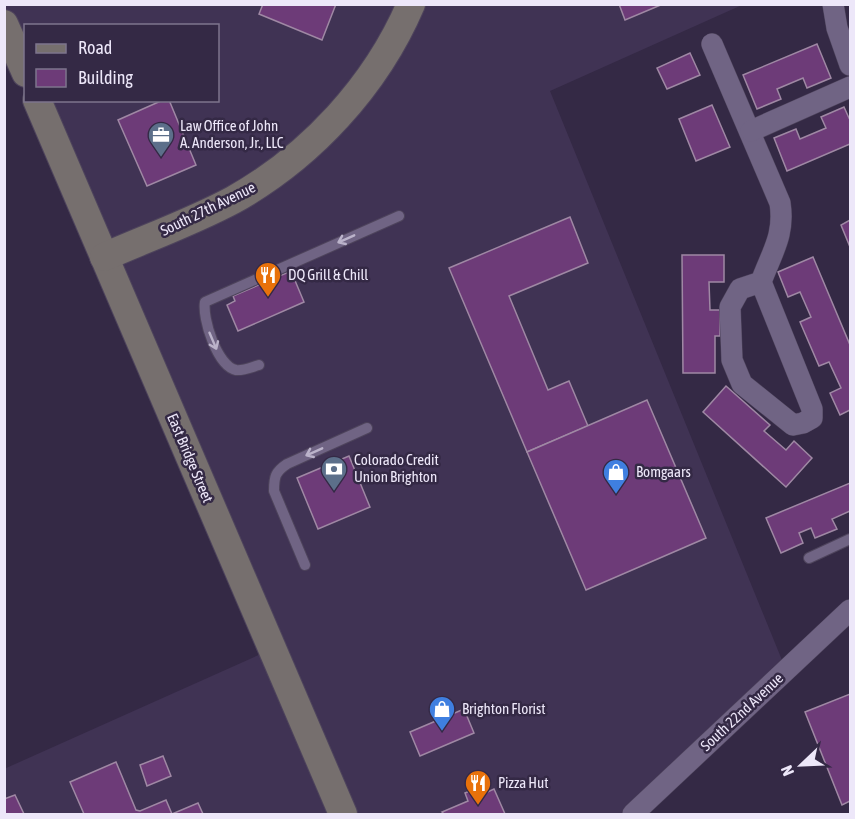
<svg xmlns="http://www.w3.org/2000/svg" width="855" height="819" viewBox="0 0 855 819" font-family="'Asap Condensed',sans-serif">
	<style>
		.built { fill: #403354 }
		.building { fill: #6d3b78; stroke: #9f88a4; stroke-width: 1.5 }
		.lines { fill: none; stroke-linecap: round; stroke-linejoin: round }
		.service-casing { stroke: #4e445c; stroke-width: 12 }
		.minor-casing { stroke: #4e445c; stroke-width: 22 }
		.secondary-casing { stroke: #4e445c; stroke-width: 30 }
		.service { stroke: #706484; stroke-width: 10 }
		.minor { stroke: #706484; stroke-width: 21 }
		.secondary { stroke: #766f6e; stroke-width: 28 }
		.oneway { stroke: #bbb3ca }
		.labels { text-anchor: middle; stroke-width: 5; stroke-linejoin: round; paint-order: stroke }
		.poi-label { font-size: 15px; fill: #ede7f9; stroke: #342945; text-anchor: start }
		.street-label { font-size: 15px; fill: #ede7f9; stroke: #342945 }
	</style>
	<rect width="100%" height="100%" fill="#342945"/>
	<polygon class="built" points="5,5 742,5 550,91 786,670 632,814 5,814 4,769 272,649 37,101 218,100 218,26 26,26 25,73 5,24"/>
	<g class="building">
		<polygon points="263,4 336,4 322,40 259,14"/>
		<polygon points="619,4 663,4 625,20"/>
		<polygon points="817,44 831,78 807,88 803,78 777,89 781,99 757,109 743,75"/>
		<polygon points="690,53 700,75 667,89 657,68"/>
		<polygon points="163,100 169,100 196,165 147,186 118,120"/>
		<polygon points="712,105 730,147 696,161 679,119"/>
		<polygon points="844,107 849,118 850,117 850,144 787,171 774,138 796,129 800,139 826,128 821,117"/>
		<polygon points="570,217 588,263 509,296 548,390 569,381 588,426 527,452 449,268"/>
		<polygon points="850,220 850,247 841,225"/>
		<polygon points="682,255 724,255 724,282 709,282 710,310 720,310 720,336 715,336 715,373 683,373"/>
		<polygon points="813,257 850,345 850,410 840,415 830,393 841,388 829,362 819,366 800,322 811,317 800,292 788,297 778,272"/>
		<polygon points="291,271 304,302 238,331 227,305 235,301 233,296"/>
		<polygon points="726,386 770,425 764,431 786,450 794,441 812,458 786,487 703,412"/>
		<polygon points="647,400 706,538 586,590 527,452"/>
		<polygon points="349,456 370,507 318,529 297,478"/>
		<polygon points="850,483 850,511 832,519 837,529 815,538 811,528 799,533 803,543 781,553 766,518"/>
		<polygon points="850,694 850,801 842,805 805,712"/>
		<polygon points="464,709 474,733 420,756 410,732"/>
		<polygon points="163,756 171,776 147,786 140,765"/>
		<polygon points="116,762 136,810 140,811 166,800 172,814 198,803 203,814 84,814 70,782"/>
		<polygon points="478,788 481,795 494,789 505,814 444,814 442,812 468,801 465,793"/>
		<polygon points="15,795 24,814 4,814 4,799"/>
	</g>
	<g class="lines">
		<g class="service-casing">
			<g id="service">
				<path d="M259 365C252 367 243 371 236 370 217 366 202 318 205 302L399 216"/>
				<polyline points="809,558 850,539"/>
				<path d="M305 565 274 491C274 477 275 472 287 464L367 428"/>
			</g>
		</g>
		<g class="minor-casing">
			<g id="minor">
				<polyline points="833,4 837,28 850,65"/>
				<path d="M712 44 780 203C785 235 772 252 761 282L812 409V418L803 423 793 425 742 384 732 360 730 307 740 289 761 282"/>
				<polyline points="751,131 850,87"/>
				<polyline points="633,814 850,610"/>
			</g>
		</g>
		<g class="secondary-casing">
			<g id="secondary">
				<polyline points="4,24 26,73"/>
				<polyline points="37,100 343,814"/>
				<path d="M104 257C147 238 192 222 233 200 310 157 376 86 411 4"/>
			</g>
		</g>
		<use href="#service" class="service"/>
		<use href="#minor" class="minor"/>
		<use href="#secondary" class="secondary"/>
	</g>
	<defs><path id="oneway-shaft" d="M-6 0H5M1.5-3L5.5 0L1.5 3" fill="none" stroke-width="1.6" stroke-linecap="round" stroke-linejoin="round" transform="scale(1.5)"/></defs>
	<g class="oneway">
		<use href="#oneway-shaft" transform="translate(346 239) rotate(156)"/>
		<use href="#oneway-shaft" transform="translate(213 341) rotate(67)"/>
		<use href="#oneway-shaft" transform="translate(314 452) rotate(156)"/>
	</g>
	<defs>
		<g id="office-pin" transform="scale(1.35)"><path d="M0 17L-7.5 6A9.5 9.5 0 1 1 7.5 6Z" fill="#5c6f8a" stroke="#342945"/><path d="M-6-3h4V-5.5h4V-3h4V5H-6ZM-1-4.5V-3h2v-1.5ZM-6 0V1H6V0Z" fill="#fff"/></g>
		<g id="restaurant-pin" transform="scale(1.35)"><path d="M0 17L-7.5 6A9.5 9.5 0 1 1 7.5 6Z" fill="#e8710a" stroke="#342945"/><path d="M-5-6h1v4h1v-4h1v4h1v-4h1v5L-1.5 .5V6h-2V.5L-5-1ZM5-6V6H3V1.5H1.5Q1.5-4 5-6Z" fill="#fff"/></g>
		<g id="bank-pin" transform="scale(1.35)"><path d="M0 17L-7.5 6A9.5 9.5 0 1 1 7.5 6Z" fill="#5c6f8a" stroke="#342945"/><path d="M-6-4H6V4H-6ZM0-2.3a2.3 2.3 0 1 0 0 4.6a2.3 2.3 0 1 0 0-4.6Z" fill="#fff"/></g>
		<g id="shop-pin" transform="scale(1.35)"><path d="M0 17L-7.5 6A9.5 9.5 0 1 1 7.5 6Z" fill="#3f7fe0" stroke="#342945"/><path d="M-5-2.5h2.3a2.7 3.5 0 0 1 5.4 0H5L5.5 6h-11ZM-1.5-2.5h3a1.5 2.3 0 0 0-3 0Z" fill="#fff"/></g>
	</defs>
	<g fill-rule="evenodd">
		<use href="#office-pin" x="161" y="135"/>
		<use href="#restaurant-pin" x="268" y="275"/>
		<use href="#bank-pin" x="334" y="469"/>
		<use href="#shop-pin" x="616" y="472"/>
		<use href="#shop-pin" x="442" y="709"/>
		<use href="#restaurant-pin" x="478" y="783"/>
	</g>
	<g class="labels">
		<g class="poi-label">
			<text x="180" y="131">Law Office of John<tspan x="180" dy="17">A. Anderson, Jr., LLC</tspan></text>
			<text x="288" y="280">DQ Grill &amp; Chill</text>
			<text x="354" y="465">Colorado Credit<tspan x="354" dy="17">Union Brighton</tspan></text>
			<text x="636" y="477">Bomgaars</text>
			<text x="462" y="714">Brighton Florist</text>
			<text x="498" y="788">Pizza Hut</text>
		</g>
		<g class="street-label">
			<text transform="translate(208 209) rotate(-26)" y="5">South 27th Avenue</text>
			<text transform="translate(190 458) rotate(67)" y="5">East Bridge Street</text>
			<text transform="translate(742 712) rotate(-43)" y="5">South 22nd Avenue</text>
		</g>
	</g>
	<rect width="855" height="819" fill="none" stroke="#ede7f9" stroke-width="12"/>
	<rect x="24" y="24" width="195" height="78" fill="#342945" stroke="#7e758d" stroke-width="1.5"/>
	<rect x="36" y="44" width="30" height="9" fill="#766f6e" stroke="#7e758d" stroke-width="1.5"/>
	<text x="78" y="54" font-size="18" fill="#ede7f9">Road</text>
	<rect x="36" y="69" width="30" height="18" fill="#6d3b78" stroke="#7e758d" stroke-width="1.5"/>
	<text x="78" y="84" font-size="18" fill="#ede7f9">Building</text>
	<g transform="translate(801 765) rotate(247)" stroke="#342945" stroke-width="4.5" paint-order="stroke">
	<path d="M0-4.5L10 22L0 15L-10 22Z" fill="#ede7f9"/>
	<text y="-9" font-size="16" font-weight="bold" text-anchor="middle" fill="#ede7f9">N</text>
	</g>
</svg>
